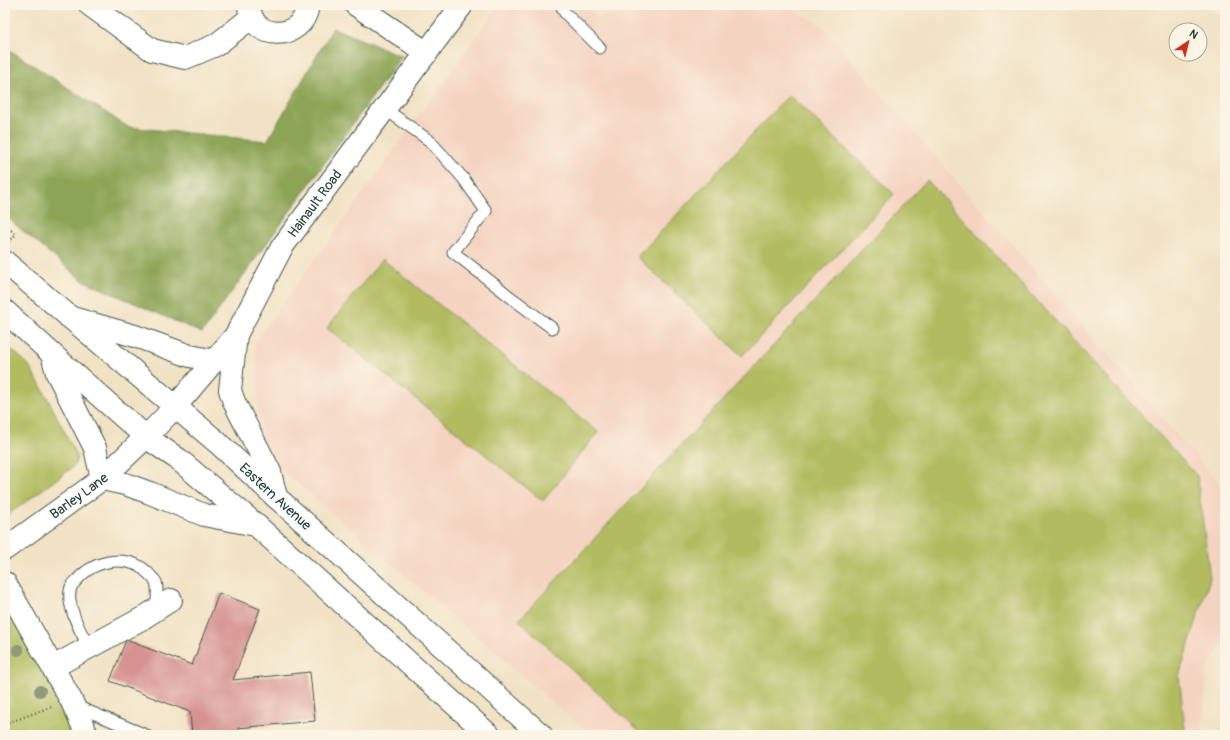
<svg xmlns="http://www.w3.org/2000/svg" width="1230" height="740" viewBox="0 0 1230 740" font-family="Pangolin,sans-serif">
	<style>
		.built { fill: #f4d3c0 }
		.green { fill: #b0bc5e; stroke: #687c49 }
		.forest { fill: #8ca455; stroke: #567044 }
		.building { fill: #d69290 }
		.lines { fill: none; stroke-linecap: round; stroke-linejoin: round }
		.service-casing { stroke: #3e564a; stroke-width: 13 }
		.minor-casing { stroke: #3e564a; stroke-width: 24 }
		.tertiary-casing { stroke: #3e564a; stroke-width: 24 }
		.secondary-casing { stroke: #3e564a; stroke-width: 24 }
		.trunk-casing { stroke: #3e564a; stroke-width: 24 }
		.path { stroke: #3e564a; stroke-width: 2.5; stroke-dasharray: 1 3; stroke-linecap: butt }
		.service { stroke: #fff; stroke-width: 11 }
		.minor { stroke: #fff; stroke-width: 22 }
		.tertiary { stroke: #fff; stroke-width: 22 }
		.secondary { stroke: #fff; stroke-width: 22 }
		.trunk { stroke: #fff; stroke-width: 22 }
		.tree { fill: #91997a }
		.labels { text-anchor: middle; stroke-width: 3; stroke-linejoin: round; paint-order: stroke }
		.street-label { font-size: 14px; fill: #1f3d34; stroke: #fcf5e5 }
	</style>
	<rect width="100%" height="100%" fill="#fcf5e5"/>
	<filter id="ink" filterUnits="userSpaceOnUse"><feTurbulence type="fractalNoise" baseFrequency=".025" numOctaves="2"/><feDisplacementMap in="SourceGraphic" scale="8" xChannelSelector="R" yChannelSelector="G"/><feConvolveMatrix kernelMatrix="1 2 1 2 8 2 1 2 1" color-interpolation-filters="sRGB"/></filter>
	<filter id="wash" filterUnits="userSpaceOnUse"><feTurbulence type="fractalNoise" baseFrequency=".012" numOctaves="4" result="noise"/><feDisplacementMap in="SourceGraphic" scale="16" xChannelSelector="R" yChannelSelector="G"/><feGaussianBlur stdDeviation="0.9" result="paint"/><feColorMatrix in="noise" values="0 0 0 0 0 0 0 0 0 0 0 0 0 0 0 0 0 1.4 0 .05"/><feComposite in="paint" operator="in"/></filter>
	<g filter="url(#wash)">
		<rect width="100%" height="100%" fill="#f1e2c4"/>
		<polygon class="built" points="499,5 589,5 599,18 613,5 785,5 821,25 1225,490 1225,638 1207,670 1202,735 591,735 262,453 255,343"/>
		<g class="green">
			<polygon points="789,95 894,194 742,356 637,257"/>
			<polygon points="927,180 1197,476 1210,578 1179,676 1185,729 1179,735 643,735 519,620"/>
			<polygon points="382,259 598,432 543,501 327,328"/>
			<polygon points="5,344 28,364 47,397 77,456 76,462 73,467 5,517"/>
			<polygon points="5,605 68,716 77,735 5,735"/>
		</g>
		<polygon class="forest" points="333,28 402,56 202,333 82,280 5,216 5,47 128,127 267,141"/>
		<g id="blocks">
			<polygon class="building" points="219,593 260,609 233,680 310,672 315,721 238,728 238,735 192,735 190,712 110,681 126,640 192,665"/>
		</g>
	</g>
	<g filter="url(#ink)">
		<use href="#blocks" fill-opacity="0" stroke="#3e564a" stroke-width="1"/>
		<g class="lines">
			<g class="service-casing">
				<g id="service">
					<polyline points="561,5 565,13 600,48"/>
					<polyline points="385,109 430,141 463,178 486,211 453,252 513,299 552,328"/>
					<path d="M89 647C81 633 65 604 71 587 72 585 75 582 77 580 95 559 130 553 150 575 151 577 155 579 156 582 158 586 157 603 157 609"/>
					<polyline points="76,706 146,735"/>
				</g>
			</g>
			<g class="minor-casing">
				<g id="minor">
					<polyline points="90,5 152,50 185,58 216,45 252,17"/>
					<path d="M249 5C249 40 303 44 308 5"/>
					<polyline points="356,5 427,53"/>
					<polyline points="53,667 143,618 171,600"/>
				</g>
			</g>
			<g class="tertiary-casing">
				<g id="tertiary">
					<polyline points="69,317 135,336 190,356 215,361"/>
					<polyline points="236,335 230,390 234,402 270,472 276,497"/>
					<path id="s1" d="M175 407 236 335 282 247 462 5"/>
					<polyline points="5,583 71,700 87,735"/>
				</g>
			</g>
			<g class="secondary-casing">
				<g id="secondary">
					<polyline points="52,354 57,373 95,448 102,479"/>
					<polyline points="102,479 125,484 150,493 204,515 256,525"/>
					<path id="s2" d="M5 549 102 479 146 437 175 407"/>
				</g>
			</g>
			<g class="trunk-casing">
				<g id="trunk">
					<path id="s3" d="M5 262 218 443 276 497 541 735"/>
					<polyline points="5,311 52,354 146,437 178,459 256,525 489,735"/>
				</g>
			</g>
			<g class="path">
				<polyline points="5,225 16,234 9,242"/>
				<polyline points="5,724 51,707"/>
			</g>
			<use href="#service" class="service"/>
			<use href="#minor" class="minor"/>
			<use href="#tertiary" class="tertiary"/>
			<use href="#secondary" class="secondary"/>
			<use href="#trunk" class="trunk"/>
		</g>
		<g class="tree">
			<circle cx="18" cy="650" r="6"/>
			<circle cx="40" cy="691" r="6"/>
		</g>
	</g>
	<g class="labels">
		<g class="street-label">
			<text dy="5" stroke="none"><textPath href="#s1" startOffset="248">Hainault Road</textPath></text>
			<text dy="5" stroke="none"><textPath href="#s2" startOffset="91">Barley Lane</textPath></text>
			<text dy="5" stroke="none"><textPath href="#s3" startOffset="358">Eastern Avenue</textPath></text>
		</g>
	</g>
	<rect width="1230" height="740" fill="none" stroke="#fcf5e5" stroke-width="20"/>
	<g transform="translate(1188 42) rotate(35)"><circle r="19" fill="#fcf5e5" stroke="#a4ab9e"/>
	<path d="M0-3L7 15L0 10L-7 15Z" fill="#c8321e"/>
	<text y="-6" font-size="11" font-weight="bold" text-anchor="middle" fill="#1f3d34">N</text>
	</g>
</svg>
